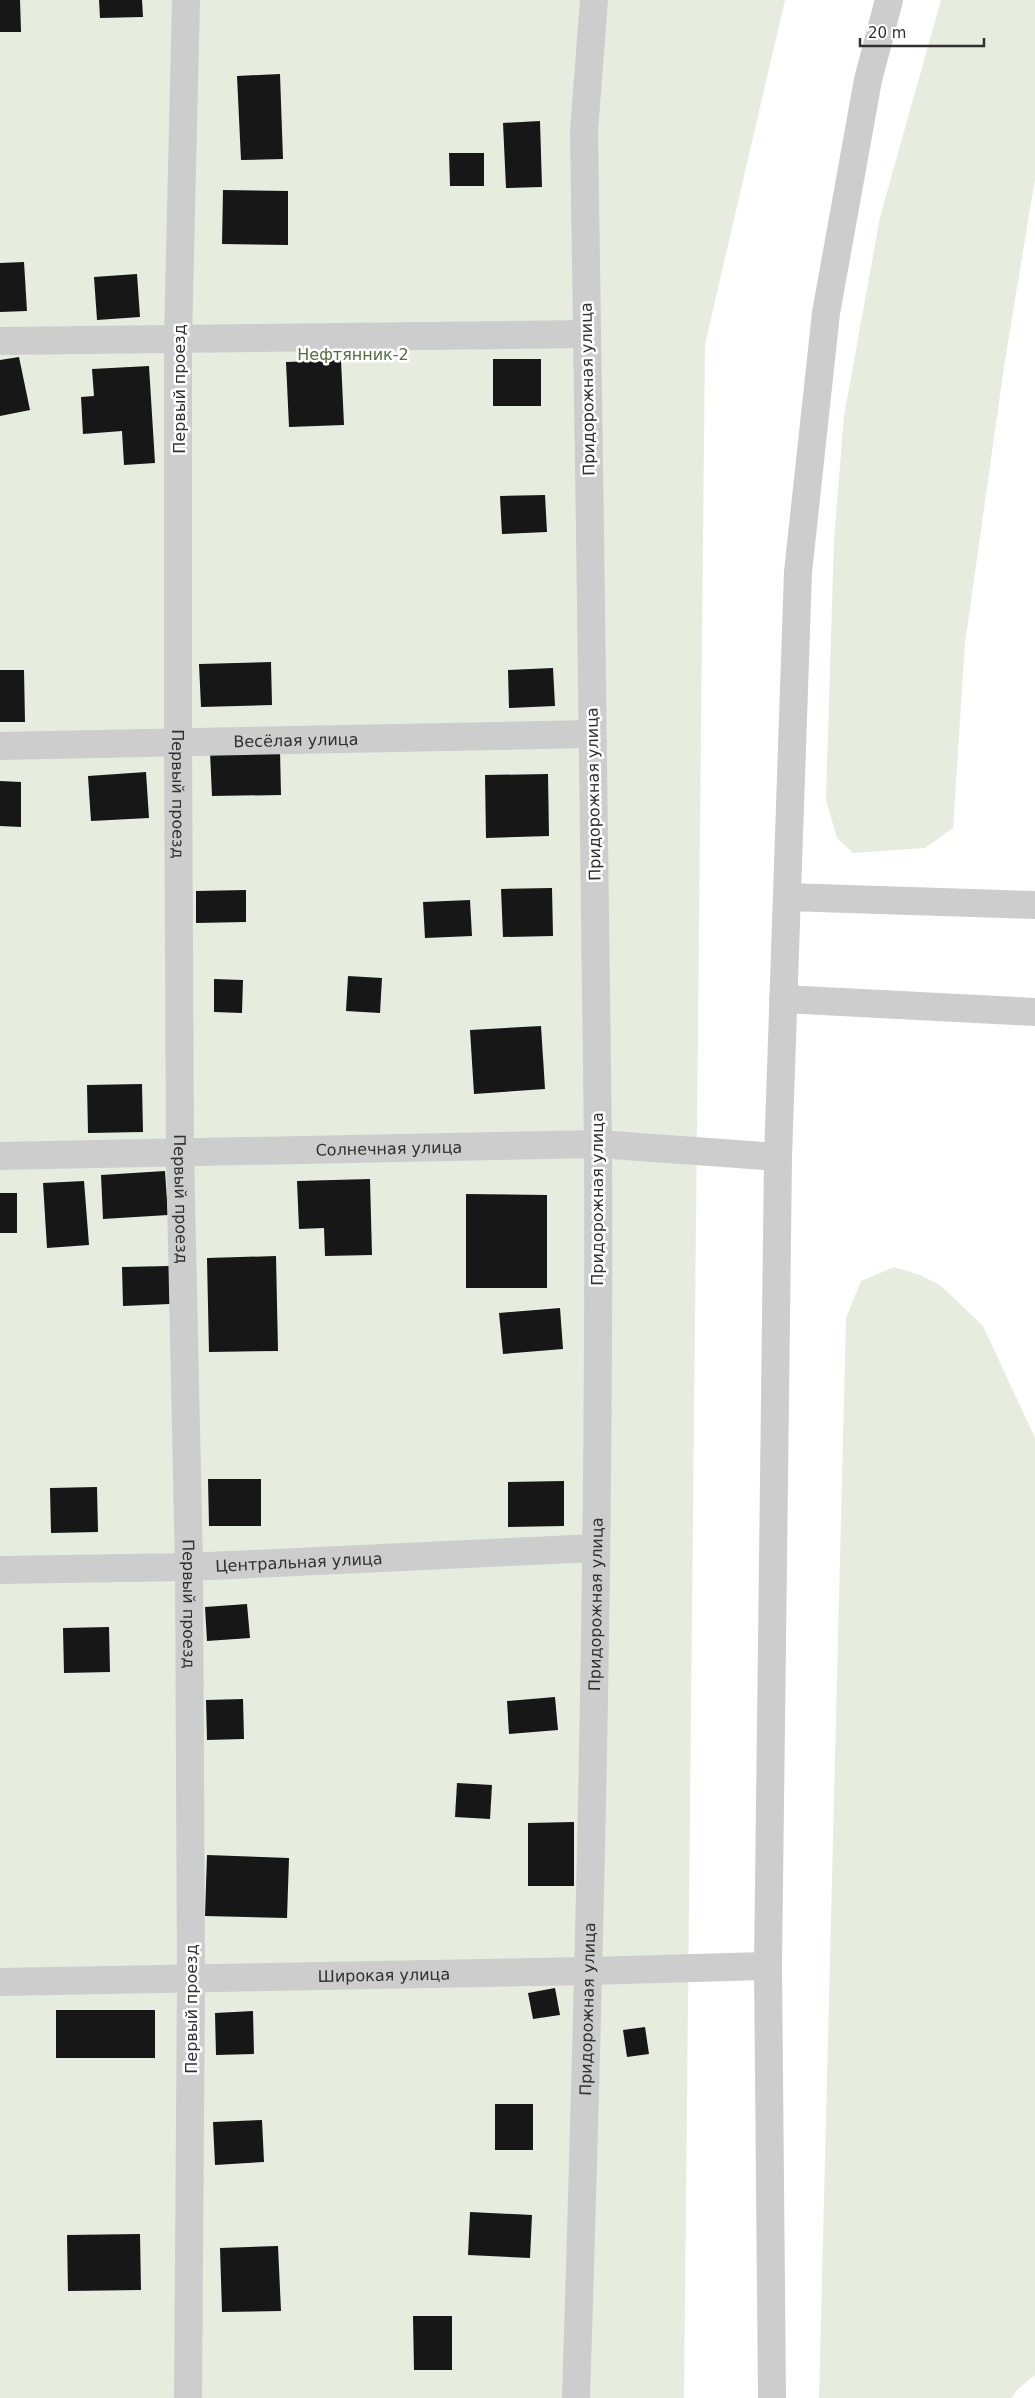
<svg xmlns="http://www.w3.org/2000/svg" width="1035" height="2398" viewBox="0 0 1035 2398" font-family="'DejaVu Sans',sans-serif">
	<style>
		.green { fill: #e6edde }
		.building { fill: #171717 }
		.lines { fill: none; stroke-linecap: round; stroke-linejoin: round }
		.minor { stroke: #cdcdcd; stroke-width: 28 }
		.labels { text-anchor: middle; stroke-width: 5; stroke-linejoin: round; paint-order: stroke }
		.park-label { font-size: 16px; fill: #536d3c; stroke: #fff }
		.street-label { font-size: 16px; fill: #303030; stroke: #fff }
	</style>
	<rect width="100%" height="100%" fill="#fff"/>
	<g class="green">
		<polygon points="0,0 785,0 705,344 684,2398 0,2398"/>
		<polygon points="941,0 1035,0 1035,179 1005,360 965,643 953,828 925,848 853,853 837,838 826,800 834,539 844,416 880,217"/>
		<polygon points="894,1267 920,1275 940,1285 983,1326 1035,1438 1035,2375 1018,2389 1011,2398 819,2398 846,1318 861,1281"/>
	</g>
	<g class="building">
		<polygon points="0,0 20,0 21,32 0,32"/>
		<polygon points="99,0 142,0 143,17 100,18"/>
		<polygon points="280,74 283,159 241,160 237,76"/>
		<polygon points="540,121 542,187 506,188 503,123"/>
		<polygon points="449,153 484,153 484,186 450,186"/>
		<polygon points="223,190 288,191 288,245 222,244"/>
		<polygon points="24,262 27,311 0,312 0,263"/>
		<polygon points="137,274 140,317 97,320 94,277"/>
		<polygon points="19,357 30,410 0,416 0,360"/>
		<rect x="493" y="359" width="48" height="47"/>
		<polygon points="341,360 344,425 289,427 286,362"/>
		<polygon points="149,366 155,463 124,465 122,431 83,434 81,397 94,396 92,369"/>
		<polygon points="545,495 547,532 502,534 500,496"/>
		<polygon points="271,662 272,705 201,707 199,664"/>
		<polygon points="553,668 555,706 509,708 508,670"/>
		<polygon points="0,670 24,670 25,722 0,722"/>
		<polygon points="280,750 281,795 212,796 210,752"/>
		<polygon points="146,772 149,818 91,821 88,776"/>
		<polygon points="548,774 549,836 486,838 485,775"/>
		<polygon points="0,781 21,782 21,827 0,826"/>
		<polygon points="552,888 553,936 503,937 501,889"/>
		<polygon points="246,890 246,922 196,923 196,891"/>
		<polygon points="470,900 472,936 425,938 423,902"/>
		<polygon points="348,976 382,978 380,1013 346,1011"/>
		<polygon points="214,979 243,980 242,1013 214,1012"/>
		<polygon points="541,1026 545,1089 474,1094 470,1030"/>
		<polygon points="142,1084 143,1132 88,1133 87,1085"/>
		<polygon points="165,1171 168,1215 103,1219 101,1175"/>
		<polygon points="370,1179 372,1255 325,1256 324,1228 299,1229 297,1181"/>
		<polygon points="84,1181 89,1245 47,1248 43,1183"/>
		<rect x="0" y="1193" width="17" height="40"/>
		<polygon points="466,1194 547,1195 547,1288 466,1288"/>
		<polygon points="276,1256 278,1351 209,1352 207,1258"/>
		<polygon points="169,1266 170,1304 123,1306 122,1267"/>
		<polygon points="560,1308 563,1349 503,1354 499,1313"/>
		<polygon points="208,1479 261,1479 261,1526 209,1526"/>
		<polygon points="564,1481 564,1526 508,1527 508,1482"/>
		<polygon points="97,1487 98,1532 51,1533 50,1488"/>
		<polygon points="247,1604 250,1638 207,1641 205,1607"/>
		<polygon points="109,1627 110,1672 64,1673 63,1628"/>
		<polygon points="555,1697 558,1730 509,1734 507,1701"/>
		<polygon points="243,1699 244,1739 207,1740 206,1700"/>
		<polygon points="457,1783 492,1785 490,1819 455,1817"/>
		<polygon points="574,1822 574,1886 528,1886 528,1823"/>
		<polygon points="207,1855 289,1858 287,1918 205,1916"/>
		<polygon points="555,1988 560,2015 533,2019 528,1993"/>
		<rect x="56" y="2010" width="99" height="48"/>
		<polygon points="253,2011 254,2054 216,2055 215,2013"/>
		<polygon points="645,2027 649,2054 627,2057 623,2030"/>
		<rect x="495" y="2104" width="38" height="46"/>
		<polygon points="262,2120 264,2162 215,2165 213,2122"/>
		<polygon points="470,2212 532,2215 530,2258 468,2255"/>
		<polygon points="140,2234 141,2290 68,2291 67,2235"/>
		<polygon points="278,2246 281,2311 222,2312 220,2248"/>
		<polygon points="413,2316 452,2316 452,2370 414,2370"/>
	</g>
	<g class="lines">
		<g class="minor">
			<path id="s1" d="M186 0 178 339V742L180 1152 189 1567 191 1978 188 2398"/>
			<polyline points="0,341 586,334"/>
			<path id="s2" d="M0 746 592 734"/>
			<polyline points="787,897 1035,905"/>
			<polyline points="783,999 1035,1012"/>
			<path id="s3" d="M0 1156 598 1144 778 1157"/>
			<path id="s4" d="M0 1570 189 1567 596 1548"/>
			<path id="s5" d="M0 1982 590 1971 768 1966"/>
			<path id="s6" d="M576 2398C589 1980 600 1563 598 1145 596 807 588 469 584 131L594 0"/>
			<polyline points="772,2398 768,1966 778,1157 798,572 826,313 868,80 889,0"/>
		</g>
	</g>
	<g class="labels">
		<g class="park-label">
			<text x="353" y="360">Нефтянник-2</text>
		</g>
		<g class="street-label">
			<text transform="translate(179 389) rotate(-90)" y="6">Первый проезд</text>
			<text transform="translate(587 389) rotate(-91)" y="6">Придорожная улица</text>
			<text dy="6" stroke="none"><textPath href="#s2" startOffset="296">Весёлая улица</textPath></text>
			<text dy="6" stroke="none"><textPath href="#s1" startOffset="794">Первый проезд</textPath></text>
			<text transform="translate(593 794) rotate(-91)" y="6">Придорожная улица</text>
			<text dy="6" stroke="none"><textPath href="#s3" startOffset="389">Солнечная улица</textPath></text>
			<text dy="6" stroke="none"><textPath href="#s1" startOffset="1199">Первый проезд</textPath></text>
			<text transform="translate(597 1199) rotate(-90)" y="6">Придорожная улица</text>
			<text dy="6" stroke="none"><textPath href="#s4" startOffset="299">Центральная улица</textPath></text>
			<text dy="6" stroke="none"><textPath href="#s1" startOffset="1604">Первый проезд</textPath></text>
			<text dy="6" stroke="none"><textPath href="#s6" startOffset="794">Придорожная улица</textPath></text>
			<text dy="6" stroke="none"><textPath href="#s5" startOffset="384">Широкая улица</textPath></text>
			<text transform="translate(191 2009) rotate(-90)" y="6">Первый проезд</text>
			<text dy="6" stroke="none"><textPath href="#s6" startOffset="389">Придорожная улица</textPath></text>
		</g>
	</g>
	<path d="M860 38v8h124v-8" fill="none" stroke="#303030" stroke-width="2.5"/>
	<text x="868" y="38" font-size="15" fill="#303030" stroke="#ffffff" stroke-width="4" paint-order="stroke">20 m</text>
</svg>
